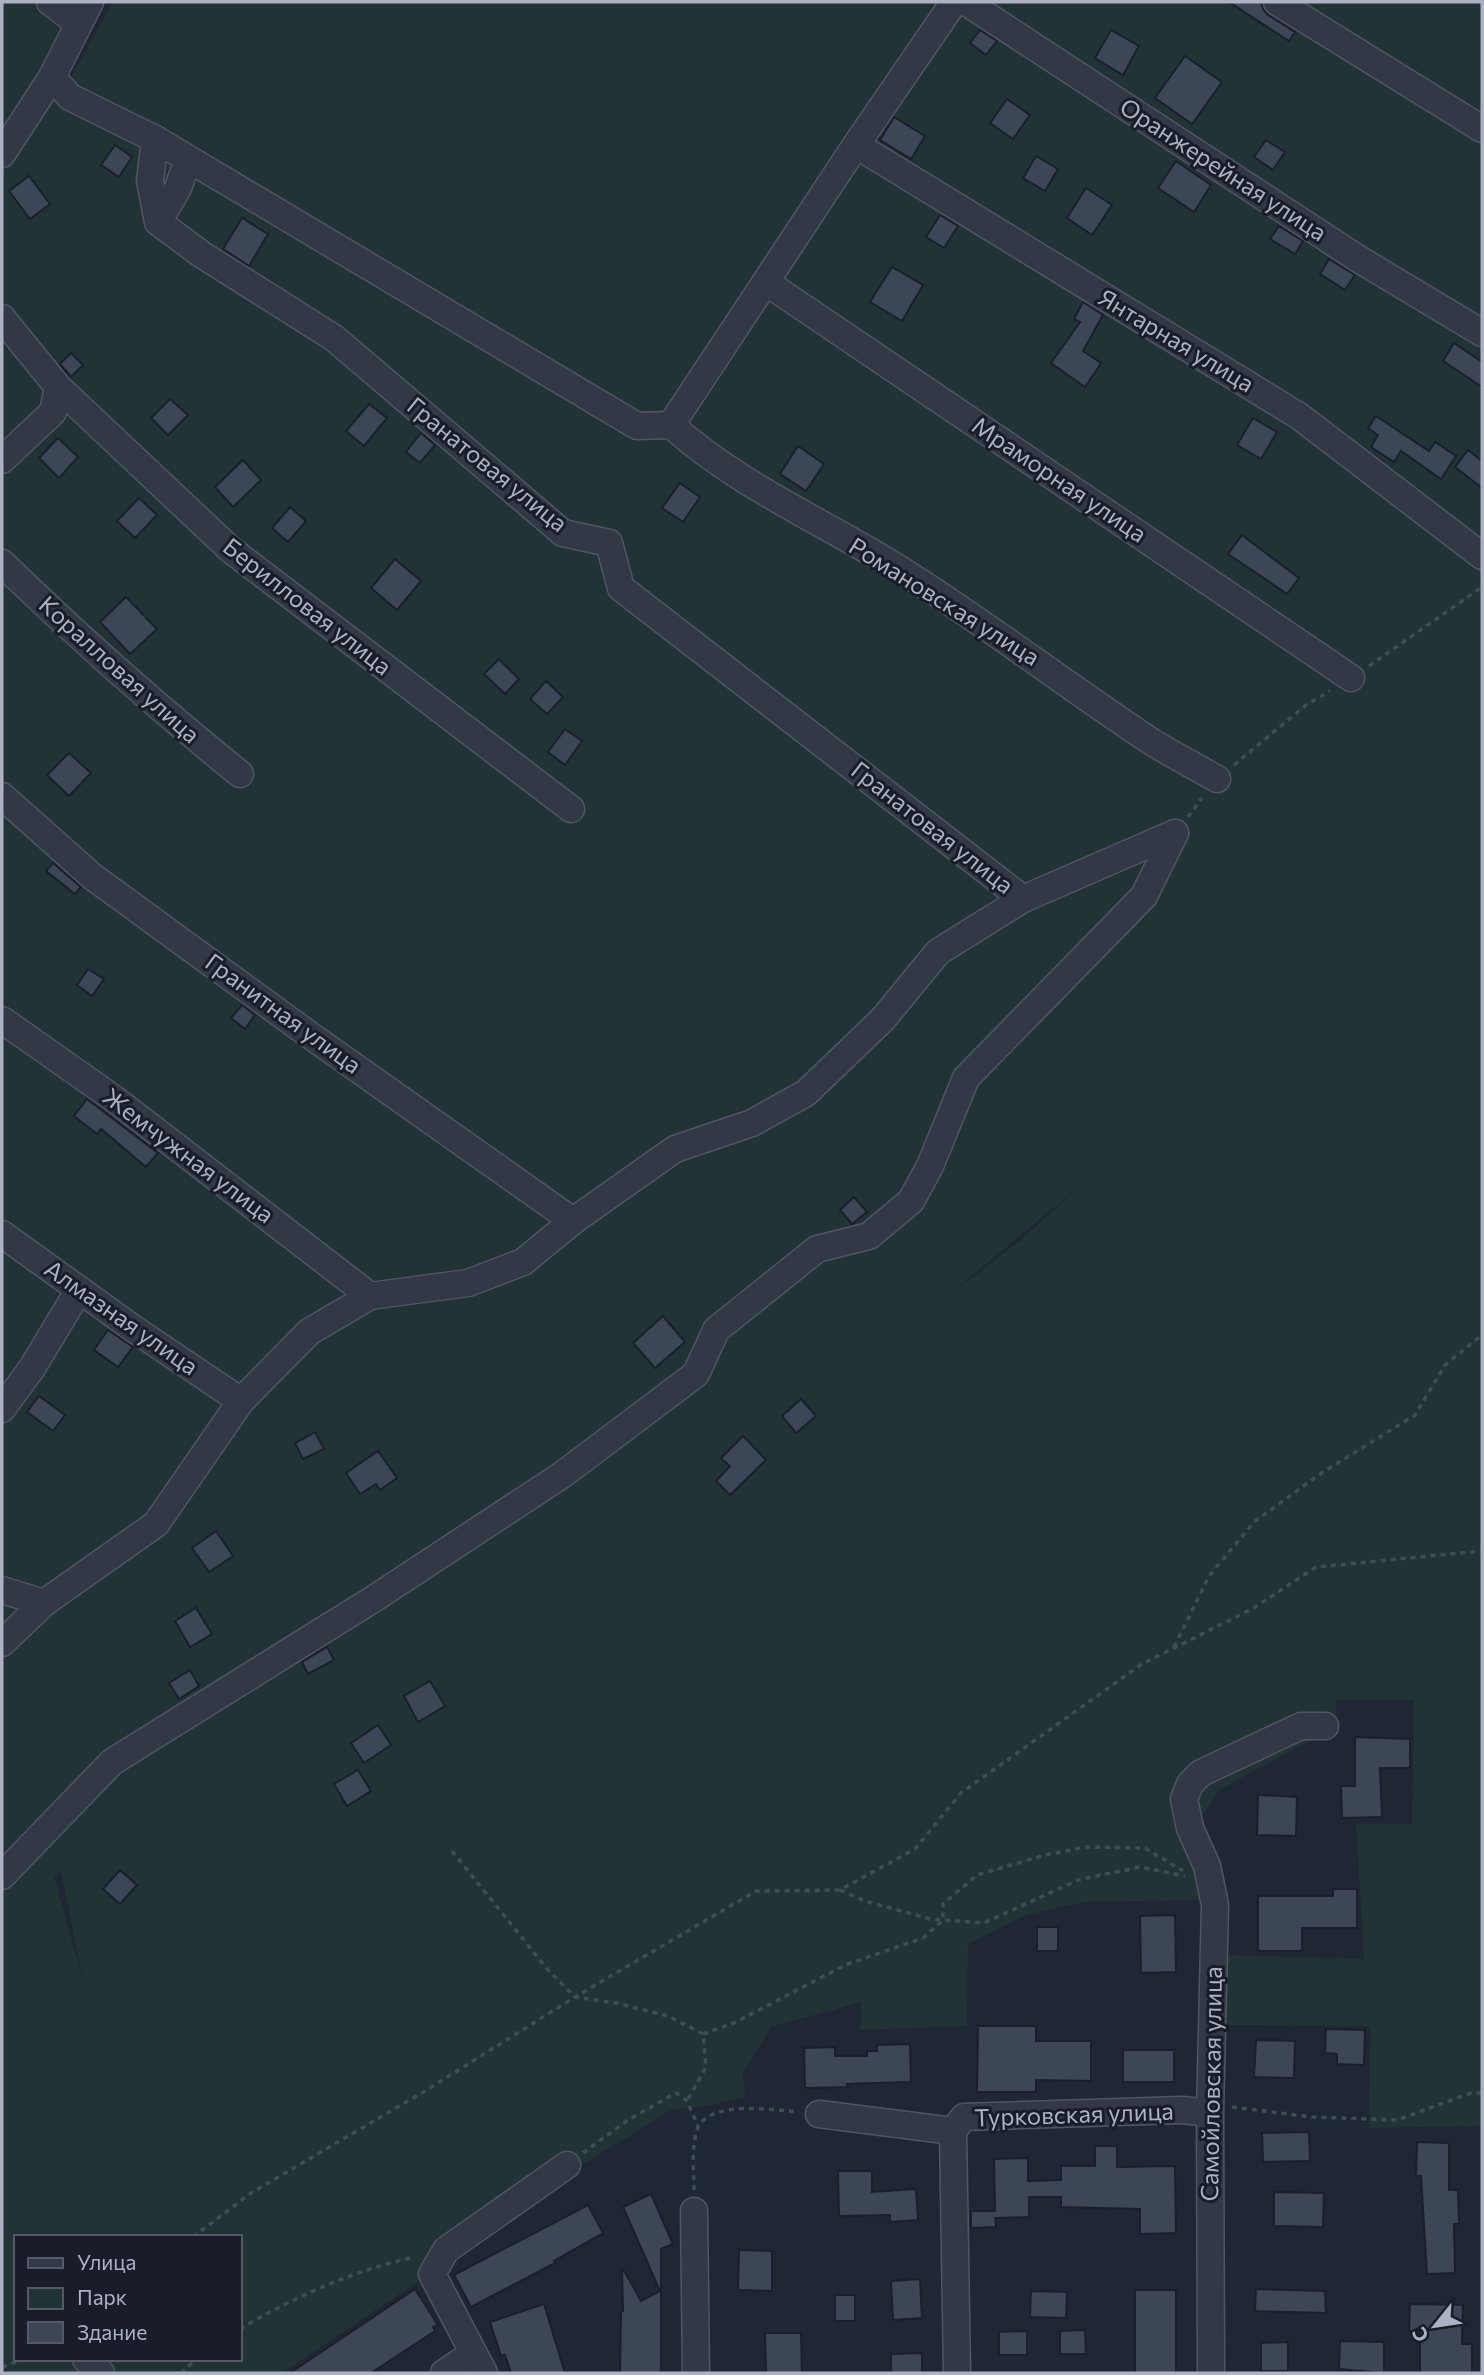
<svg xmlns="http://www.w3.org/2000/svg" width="1484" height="2375" viewBox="0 0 1484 2375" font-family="Commissioner,sans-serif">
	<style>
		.green { fill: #223336; fill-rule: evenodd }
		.building { fill: #3d4657; stroke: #1a1f2b; stroke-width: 2 }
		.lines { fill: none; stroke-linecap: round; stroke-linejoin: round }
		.minor-casing { stroke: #505563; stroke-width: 29 }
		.path { stroke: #3e4e53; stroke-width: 3.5; stroke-dasharray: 5 5; stroke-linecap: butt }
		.minor { stroke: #323845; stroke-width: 26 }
		.labels { text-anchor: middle; stroke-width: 6; stroke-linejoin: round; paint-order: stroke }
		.street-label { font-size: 24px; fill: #acb2c2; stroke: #181d29 }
	</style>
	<rect width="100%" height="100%" fill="#1f2634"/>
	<path class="green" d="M2 2H83L40 83 66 86 113 2H1482V2126L1369 2128 1370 2026 1221 2025 1224 1955 1364 1959 1356 1824H1412L1414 1700H1336L1337 1726 1219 1790 1197 1825 1205 1900 1084 1902 1026 1915 968 1944 967 2026 860 2030 861 2002 771 2027 743 2073 745 2097 706 2106 671 2110 587 2162 455 2254 443 2273 419 2281 282 2373H2ZM1074 1191 1021 1240 939 1303ZM61 1871 82 1977 54 1877ZM16 2237H240V2359H16Z"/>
	<g class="building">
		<polygon points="1229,2 1261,2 1263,9 1268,15 1295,32 1289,41"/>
		<polygon points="980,30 997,41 986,55 970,43"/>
		<polygon points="1111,30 1139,46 1123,75 1095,58"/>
		<polygon points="1185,56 1222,82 1192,124 1155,98"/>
		<polygon points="1007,99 1030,115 1013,139 990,123"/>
		<polygon points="894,117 925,136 911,159 880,140"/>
		<polygon points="1266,140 1285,152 1273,170 1254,157"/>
		<polygon points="115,145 132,157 119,177 101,165"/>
		<polygon points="1036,156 1058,169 1045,191 1023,178"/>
		<polygon points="1176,161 1211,185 1194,212 1158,188"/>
		<polygon points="29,176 50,204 30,219 9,191"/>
		<polygon points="1086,188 1112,205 1092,235 1067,218"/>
		<polygon points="940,215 958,226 944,248 926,237"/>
		<polygon points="242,218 268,234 249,266 223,249"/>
		<polygon points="1279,226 1303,241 1295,254 1270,239"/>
		<polygon points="1329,259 1355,275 1345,290 1320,274"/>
		<polygon points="892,267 923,285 902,321 870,302"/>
		<polygon points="1083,302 1103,315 1083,351 1101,363 1085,387 1051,363 1080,322 1074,319"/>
		<polygon points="1454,343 1482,362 1482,387 1443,361"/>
		<polygon points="71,353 83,365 71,377 60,364"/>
		<polygon points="170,399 188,415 168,435 151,418"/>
		<polygon points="369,404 387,418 364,446 346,431"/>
		<polygon points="1376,416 1429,451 1435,442 1456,456 1441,479 1401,451 1394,462 1371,447 1378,435 1368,428"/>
		<polygon points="1253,418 1277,432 1261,459 1237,445"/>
		<polygon points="421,433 435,445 420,463 406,452"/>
		<polygon points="58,438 78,457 59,478 39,458"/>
		<polygon points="798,446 824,464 806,491 780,474"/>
		<polygon points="1468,450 1482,461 1482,488 1455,467"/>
		<polygon points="243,460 261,480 233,507 215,487"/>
		<polygon points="680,483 700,497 683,522 662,508"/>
		<polygon points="139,498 157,515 135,538 117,521"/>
		<polygon points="290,507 306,521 288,542 272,528"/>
		<polygon points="1242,535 1299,578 1287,594 1228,554"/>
		<polygon points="395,559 421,581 397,610 371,588"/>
		<polygon points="126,597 157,629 130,654 100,622"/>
		<polygon points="499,659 519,679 505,694 484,674"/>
		<polygon points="546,681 563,697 547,714 530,699"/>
		<polygon points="565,729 582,741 565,765 548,752"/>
		<polygon points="69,753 91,773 69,796 47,775"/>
		<polygon points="53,863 81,887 75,894 46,871"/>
		<polygon points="88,969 104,979 92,996 77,985"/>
		<polygon points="242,1005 255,1015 245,1029 231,1018"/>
		<polygon points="87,1099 158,1153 146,1167 101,1129 97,1134 74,1116"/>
		<polygon points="854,1197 867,1212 852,1224 840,1210"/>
		<polygon points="663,1316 685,1342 655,1368 633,1343"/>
		<polygon points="108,1330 133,1347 118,1367 94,1350"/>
		<polygon points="39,1396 65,1415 53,1431 27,1412"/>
		<polygon points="801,1399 816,1416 796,1433 782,1416"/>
		<polygon points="315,1432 324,1449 303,1459 295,1443"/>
		<polygon points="743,1436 766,1460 730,1495 716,1481 730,1466 721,1458"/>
		<polygon points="378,1451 397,1478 380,1490 376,1484 360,1494 346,1473"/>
		<polygon points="216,1531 233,1556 209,1572 192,1548"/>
		<polygon points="196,1608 212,1634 190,1647 175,1621"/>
		<polygon points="327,1647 334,1660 308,1674 302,1662"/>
		<polygon points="190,1670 199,1686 179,1699 169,1683"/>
		<polygon points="430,1681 445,1706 418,1722 404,1696"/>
		<polygon points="378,1725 391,1745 364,1763 351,1743"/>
		<polygon points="1355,1737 1410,1739 1410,1768 1380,1768 1382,1817 1342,1818 1341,1786 1355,1786"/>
		<polygon points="358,1770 371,1791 347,1806 334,1784"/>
		<polygon points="1258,1795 1297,1797 1296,1836 1257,1835"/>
		<polygon points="120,1870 137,1885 120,1904 103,1889"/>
		<polygon points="1333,1889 1357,1889 1357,1928 1302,1928 1302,1951 1258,1951 1258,1896 1333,1896"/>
		<polygon points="1175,1915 1176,1972 1141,1973 1140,1916"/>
		<rect x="1037" y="1927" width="21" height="24"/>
		<polygon points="978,2026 1036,2026 1036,2041 1091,2041 1091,2081 1036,2080 1036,2092 977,2092"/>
		<polygon points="1326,2029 1365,2030 1364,2065 1337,2064 1337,2054 1325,2053"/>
		<polygon points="1256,2040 1295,2041 1294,2078 1254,2077"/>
		<polygon points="910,2044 911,2082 847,2084 848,2087 805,2088 804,2048 835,2047 835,2056 867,2056 867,2051 877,2051 877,2045"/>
		<rect x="1123" y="2050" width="51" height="32"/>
		<polygon points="1309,2132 1310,2161 1263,2162 1262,2133"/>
		<polygon points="1417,2142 1449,2143 1449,2190 1458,2190 1459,2224 1454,2224 1455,2273 1427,2274 1421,2176 1416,2176"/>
		<polygon points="1095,2146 1117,2146 1117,2167 1175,2166 1176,2233 1140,2234 1140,2209 1061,2207 1061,2197 1029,2197 1029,2217 995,2218 996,2227 971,2228 971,2211 995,2211 994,2159 1028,2158 1028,2181 1061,2180 1061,2166 1095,2166"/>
		<polygon points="838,2171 872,2171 872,2192 916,2189 918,2220 890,2222 890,2215 839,2216"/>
		<polygon points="1274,2192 1324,2193 1323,2227 1274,2226"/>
		<polygon points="651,2194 673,2244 661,2249 661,2373 620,2373 621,2311 623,2311 622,2267 641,2301 660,2291 623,2207"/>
		<polygon points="588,2205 603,2233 554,2261 555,2263 471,2307 454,2275"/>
		<polygon points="739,2250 772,2251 772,2291 738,2290"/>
		<polygon points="920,2279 922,2318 893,2320 891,2281"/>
		<polygon points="415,2289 438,2325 433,2327 435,2331 371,2373 290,2373"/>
		<polygon points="1256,2289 1325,2291 1326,2313 1255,2311"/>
		<rect x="1135" y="2290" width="41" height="83"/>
		<polygon points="1031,2291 1067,2292 1066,2318 1030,2317"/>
		<rect x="835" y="2295" width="20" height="26"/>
		<polygon points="544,2304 565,2373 511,2373 505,2355 501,2356 490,2322"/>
		<polygon points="1410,2304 1463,2305 1462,2344 1472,2344 1472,2373 1420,2373 1420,2331 1409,2331"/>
		<polygon points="1085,2330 1086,2354 1060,2354 1060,2331"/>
		<polygon points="1027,2331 1027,2355 999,2355 999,2332"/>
		<polygon points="765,2333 801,2333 802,2373 766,2373"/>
		<polygon points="1340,2341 1384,2342 1384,2373 1339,2369"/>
		<polygon points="1288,2342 1288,2371 1261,2371 1261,2343"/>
		<polygon points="922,2353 922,2373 891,2373 891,2354"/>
	</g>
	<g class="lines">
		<g class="minor-casing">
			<g id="minor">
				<polyline points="50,2 78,23"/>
				<polyline points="966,2 1357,258 1482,333"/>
				<polyline points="1277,2 1482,129"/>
				<polyline points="52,77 70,97 155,139 637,426 671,425 856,145 954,2"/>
				<polyline points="155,139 150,181 158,222 201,254 334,338 563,533 609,543 621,588 1023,899"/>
				<polyline points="856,145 1299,416 1482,556"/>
				<polyline points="2,154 52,77 90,2"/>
				<polyline points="158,222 178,188 188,159"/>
				<polyline points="767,283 1351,678"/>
				<polyline points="2,318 58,387 53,412 2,460"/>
				<polyline points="58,387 231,550 571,809"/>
				<path d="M671 425C739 486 824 522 901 570 987 624 1067 686 1152 742 1173 755 1195 766 1217 779"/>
				<path d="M2 563C78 637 157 707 240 774"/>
				<polyline points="2,796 93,877 311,1036 573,1221"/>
				<polyline points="2,1020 113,1098 370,1296"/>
				<polyline points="2,1234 134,1329 241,1401"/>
				<polyline points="2,1409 32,1368 79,1290"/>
				<polyline points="2,1590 44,1603"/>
				<polyline points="2,1643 44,1603 156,1524 241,1401 309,1332 370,1296 468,1283 523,1262 573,1221 675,1149 752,1123 806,1093 883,1019 938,952 1023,899 1175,833"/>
				<polyline points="2,1876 112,1762 375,1598 562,1475 696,1374 716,1330 817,1249 869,1236 911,1201 930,1166 966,1078 1144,896 1175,833"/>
				<polyline points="819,2114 953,2131"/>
				<polyline points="953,2131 964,2117 1182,2110 1210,2113"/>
				<polyline points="953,2131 957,2373"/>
				<polyline points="694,2211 696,2373"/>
				<polyline points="86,2359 101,2373"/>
				<polyline points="444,2373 472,2354"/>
				<polyline points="484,2373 432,2274 446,2250 567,2165"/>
				<polyline points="1211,2373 1210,2113 1215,1905 1207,1866 1190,1828 1184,1799 1190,1784 1201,1773 1301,1726 1325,1726"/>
			</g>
		</g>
		<g class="path">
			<polyline points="1369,666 1482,587"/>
			<polyline points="1234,765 1306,705 1330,691"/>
			<polyline points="1188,817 1202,798"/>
			<polyline points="1174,1647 1209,1576 1254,1522 1323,1472 1415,1415 1445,1365 1482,1335"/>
			<polyline points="452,1851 548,1970 575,1997 616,2003 668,2016 703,2034 706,2067 687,2101"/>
			<polyline points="840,1890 865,1901 930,1919 984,1923 1078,1880 1140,1867 1185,1876"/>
			<polyline points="703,2034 734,2023 845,1965 923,1938 943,1920 943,1904 977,1875 1045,1855 1086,1847 1145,1848 1183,1871"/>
			<polyline points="1232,2107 1312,2117 1397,2120 1471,2093 1482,2093"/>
			<polyline points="583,2153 628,2120 676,2093 687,2101 698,2126"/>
			<path d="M694 2190C694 2171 691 2149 697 2130 708 2099 774 2110 799 2112"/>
			<polyline points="193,2237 251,2193 425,2091 575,1997 756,1891 840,1890 915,1849 961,1793 1142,1664 1252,1609 1316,1567 1482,1551"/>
			<path d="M240 2329C294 2297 354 2270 415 2257"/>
			<polyline points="2,2367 24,2359"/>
			<polyline points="181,2373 196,2359"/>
		</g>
		<use href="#minor" class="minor"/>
	</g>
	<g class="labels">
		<g class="street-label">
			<text transform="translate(1223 170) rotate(33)" y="8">Оранжерейная улица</text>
			<text transform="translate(1176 341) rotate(31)" y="8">Янтарная улица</text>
			<text transform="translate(487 465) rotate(39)" y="8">Гранатовая улица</text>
			<text transform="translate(1059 480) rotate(34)" y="8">Мраморная улица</text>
			<text transform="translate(944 602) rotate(32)" y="8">Романовская улица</text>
			<text transform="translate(307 607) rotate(38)" y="8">Берилловая улица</text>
			<text transform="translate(119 670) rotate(42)" y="8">Коралловая улица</text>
			<text transform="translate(932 828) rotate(38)" y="8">Гранатовая улица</text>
			<text transform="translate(283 1014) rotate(36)" y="8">Гранитная улица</text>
			<text transform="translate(188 1156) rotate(37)" y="8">Жемчужная улица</text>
			<text transform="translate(121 1318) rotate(35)" y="8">Алмазная улица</text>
			<text transform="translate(1212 2084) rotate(-89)" y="8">Самойловская улица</text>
			<text transform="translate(1074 2115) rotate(-2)" y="8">Турковская улица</text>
		</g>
	</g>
	<rect width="1484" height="2375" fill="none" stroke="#acb2c2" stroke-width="7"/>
	<rect x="14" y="2235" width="228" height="126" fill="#181d29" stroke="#535966" stroke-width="2"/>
	<rect x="28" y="2258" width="35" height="10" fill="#323845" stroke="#535966" stroke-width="2"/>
	<text x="77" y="2270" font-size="21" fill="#acb2c2">Улица</text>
	<rect x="28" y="2288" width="35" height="21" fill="#223336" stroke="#535966" stroke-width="2"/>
	<text x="77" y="2305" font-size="21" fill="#acb2c2">Парк</text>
	<rect x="28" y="2322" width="35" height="21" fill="#3d4657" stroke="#535966" stroke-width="2"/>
	<text x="77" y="2340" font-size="21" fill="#acb2c2">Здание</text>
	<g transform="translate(1435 2326) rotate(240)" stroke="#181d29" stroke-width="5" paint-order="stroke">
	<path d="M0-5L12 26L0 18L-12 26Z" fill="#acb2c2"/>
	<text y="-10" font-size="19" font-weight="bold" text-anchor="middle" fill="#acb2c2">С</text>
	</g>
</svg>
